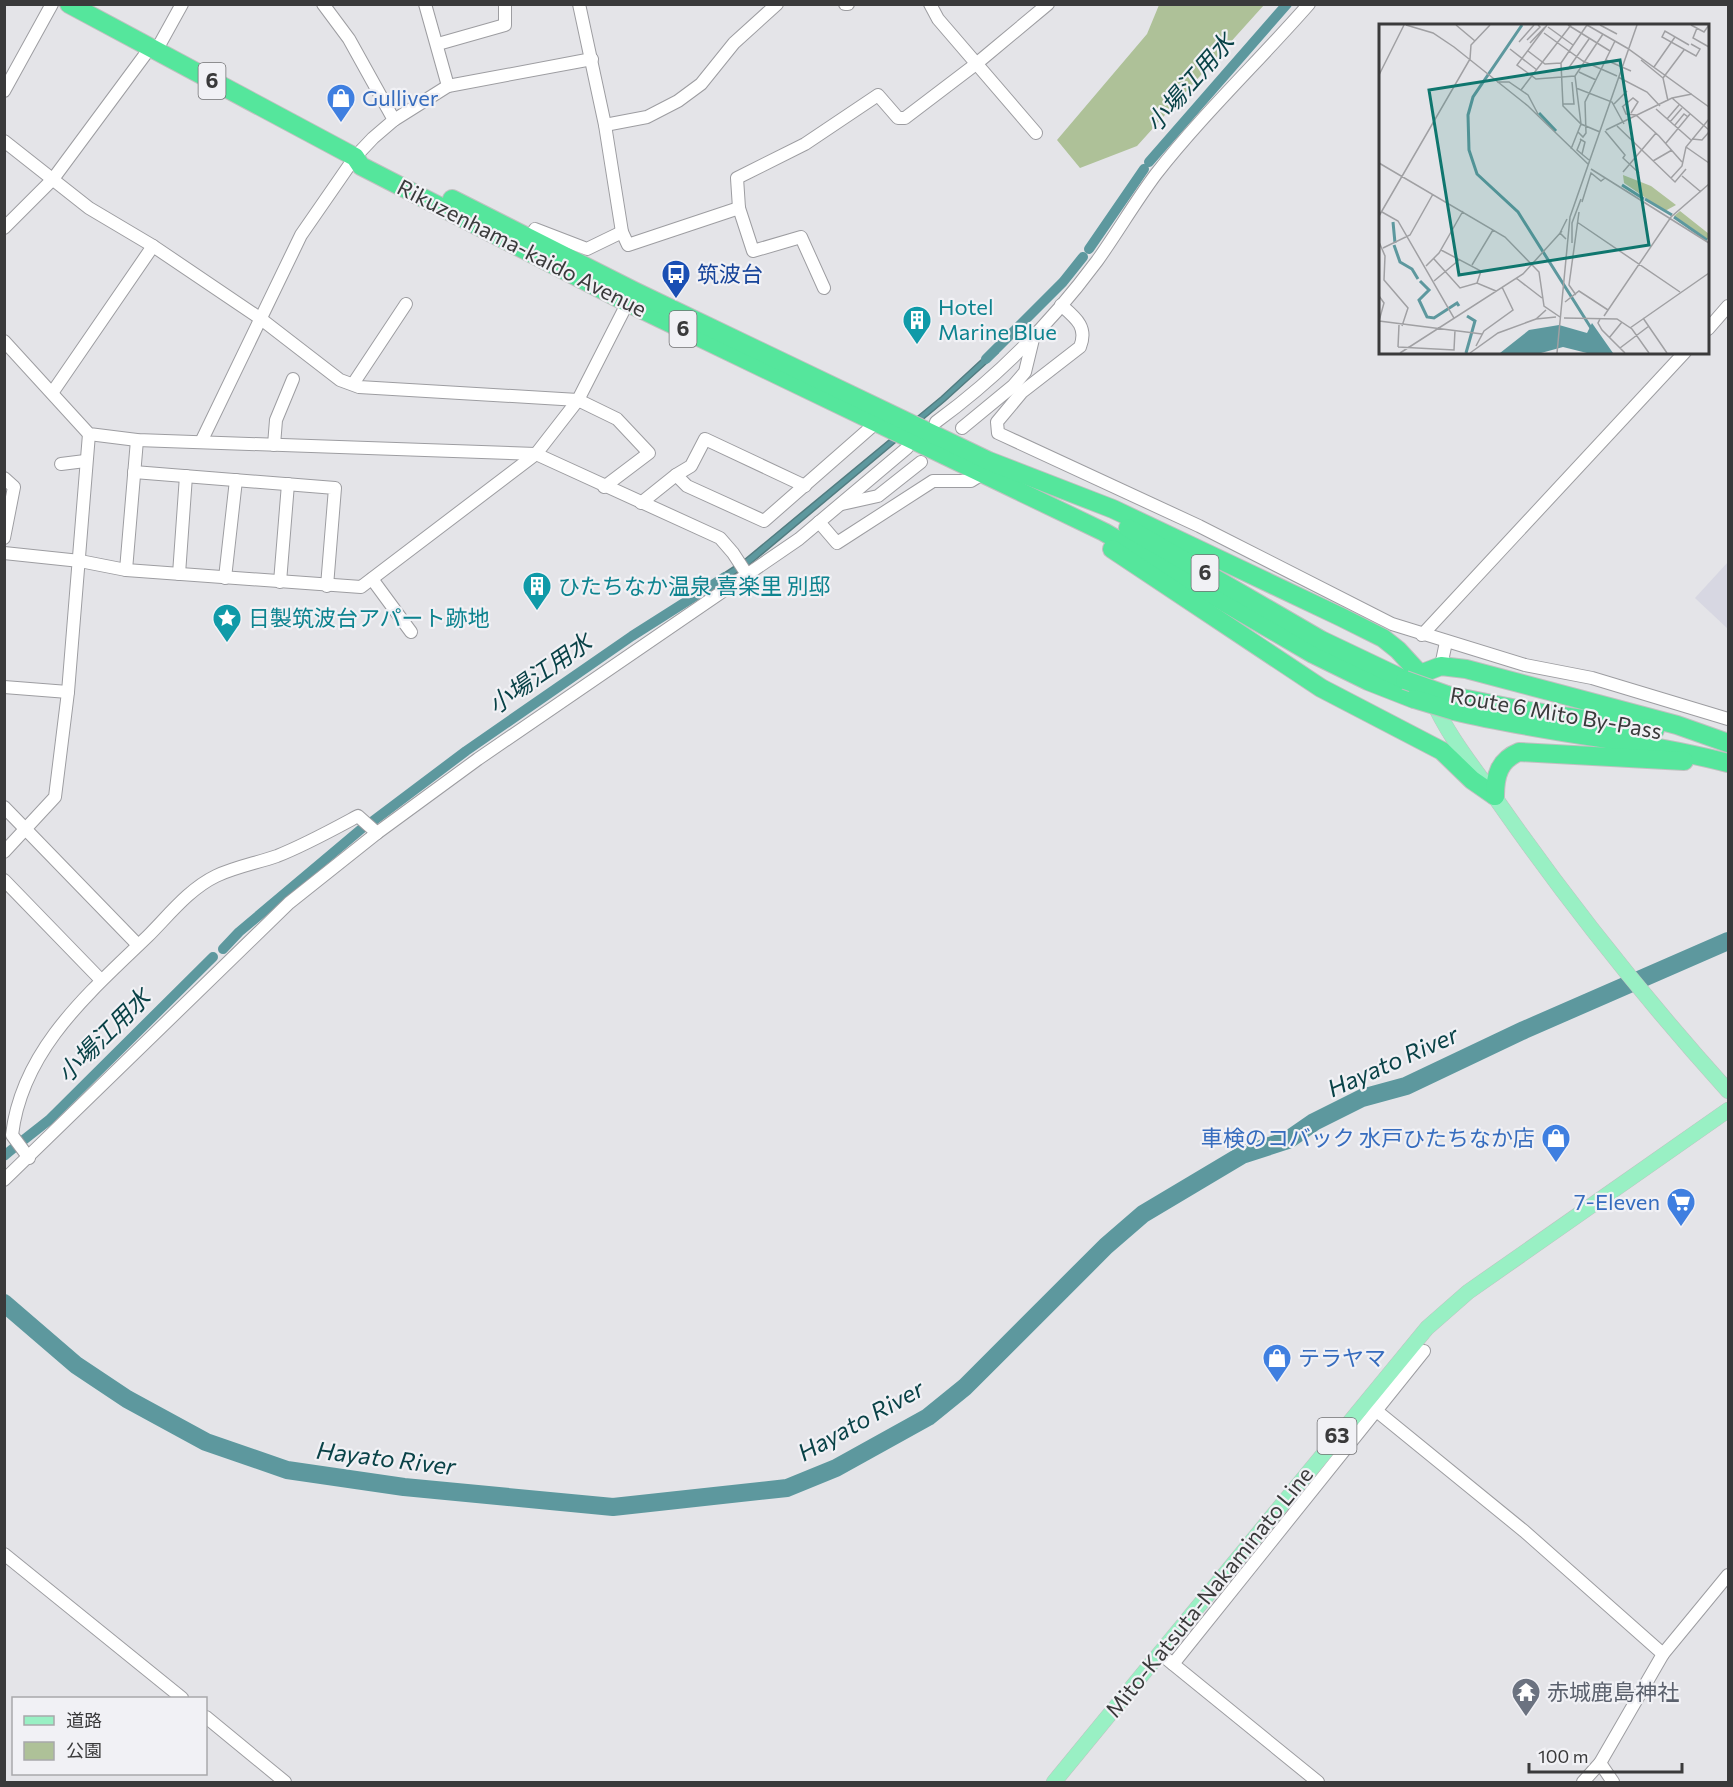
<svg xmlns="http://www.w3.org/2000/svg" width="1733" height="1787" viewBox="0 0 1733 1787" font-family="Commissioner,'Noto Sans JP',sans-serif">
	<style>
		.built { fill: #d7d7e2 }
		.green { fill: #aec198 }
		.water { fill: #5d989e; stroke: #527c80; stroke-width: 1.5 }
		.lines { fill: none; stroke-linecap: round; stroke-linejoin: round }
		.canal { stroke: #5d989e; stroke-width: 10 }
		.river { stroke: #5d989e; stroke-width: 18 }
		.minor-casing { stroke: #9d9da1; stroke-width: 14 }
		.major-casing { stroke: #c0c0c0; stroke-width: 16 }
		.highway-casing { stroke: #c0c0c0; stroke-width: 20 }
		.minor { stroke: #fff; stroke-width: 12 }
		.major { stroke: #99f0c4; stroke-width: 15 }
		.highway { stroke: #55e69c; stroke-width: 18 }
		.highway-bridge-casing { stroke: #c0c0c0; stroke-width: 20; stroke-linecap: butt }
		.highway-bridge { stroke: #55e69c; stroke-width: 18 }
		.labels { text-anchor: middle; stroke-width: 4.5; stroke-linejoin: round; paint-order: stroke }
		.shield { fill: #f1f1f5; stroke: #717173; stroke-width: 1.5 }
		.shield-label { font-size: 21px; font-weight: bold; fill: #3a3a3b }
		.shop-label { font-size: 22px; fill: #366cbe; stroke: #f1f1f5; text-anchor: start }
		.street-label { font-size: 22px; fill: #3a3a3b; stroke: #f1f1f5 }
		.transit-label { font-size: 22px; fill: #164399; stroke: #f1f1f5; text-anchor: start }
		.culture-label { font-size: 22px; fill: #0d838f; stroke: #f1f1f5; text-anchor: start }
		.worship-label { font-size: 22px; fill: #5b616d; stroke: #f1f1f5; text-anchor: start }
		.water-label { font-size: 24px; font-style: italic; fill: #094247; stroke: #f1f1f5 }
		.inset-river { fill: none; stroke: #5d989e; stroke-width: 3 }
		.inset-road { fill: none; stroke: #a0a0a3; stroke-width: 1.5 }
		.view { fill: #0f766e; fill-opacity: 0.15; stroke: #0f766e; stroke-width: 3 }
		.inset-edge { fill: none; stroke: #3a3a3b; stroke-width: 3 }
	</style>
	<rect width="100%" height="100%" fill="#e4e4e8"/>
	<polygon class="built" points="1728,562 1728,629 1695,598"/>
	<polygon class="green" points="1159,5 1264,5 1137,146 1080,168 1057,140 1147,34"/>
	<polygon class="water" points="994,348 998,353 945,401 748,566 716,586 712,581 744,560 941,397"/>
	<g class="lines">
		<g class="canal">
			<polyline points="1149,162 1287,4"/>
			<polyline points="1089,249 1144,169"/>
			<polyline points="986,359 1063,282 1083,257"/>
			<polyline points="373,821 466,751 632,636 725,577"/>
			<polyline points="223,949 239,932 366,825"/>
			<polyline points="21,1142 49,1120 213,957"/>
			<polyline points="4,1156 16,1146"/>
		</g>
		<polyline class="river" points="4,1303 76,1365 127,1399 206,1442 287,1470 404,1487 613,1507 787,1488 836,1468 928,1417 965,1387 1106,1246 1143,1214 1242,1155 1288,1140 1314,1122 1362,1098 1406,1086 1524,1030 1728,941"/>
		<g class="minor-casing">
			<g id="minor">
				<polyline points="323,4 349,39 394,120"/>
				<polyline points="425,4 448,86"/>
				<polyline points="579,4 605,125 622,232 628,245 739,208"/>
				<polyline points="845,4 848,4"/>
				<polyline points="930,4 938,19 1036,133"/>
				<polyline points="438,44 505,25 505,4"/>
				<polyline points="156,51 182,4"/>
				<polyline points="4,91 52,4"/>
				<polyline points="605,125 647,117 678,101 701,84 734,43 777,4"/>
				<polyline points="4,141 89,208 153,246 261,319 340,380 359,387 578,400 617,419 649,453 604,487"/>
				<polyline points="4,228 53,179 150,48"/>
				<polyline points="529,239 535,229 587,249 622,232"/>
				<polyline points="824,288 801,237 753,251 739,208 737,178 805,144 878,95 898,118 905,118 976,64 1048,4"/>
				<path d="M1061 305C1076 318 1088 327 1080 347L1022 392 997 422 998 433 1199 526 1392 624 1525 665 1592 678 1728 719"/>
				<polyline points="1708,329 1728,306"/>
				<polyline points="4,341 89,434 137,440 536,454 720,538 733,553 748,576"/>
				<polyline points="353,384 406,304"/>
				<polyline points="52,393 153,246"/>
				<path d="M936 422C998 377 1051 323 1097 261 1117 233 1135 202 1156 174 1203 114 1259 61 1309 4"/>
				<polyline points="962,428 1013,386 1025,372 1033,339"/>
				<polyline points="201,442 301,235 355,157 373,138 394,120 448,86 592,59"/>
				<polyline points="274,445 276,420 293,379"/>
				<polyline points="61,464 85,461"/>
				<polyline points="134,472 335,488 327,586"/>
				<polyline points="676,475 687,486 764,521 877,422"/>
				<polyline points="4,478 14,487 4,538"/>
				<polyline points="641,503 676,475 691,466 705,439 805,486"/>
				<polyline points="842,504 878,496 921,462"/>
				<polyline points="819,522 837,543 933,481 971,481 984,473"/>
				<polyline points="4,553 80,561 126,570 361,587 536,454 578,400 631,296"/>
				<polyline points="126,570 137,440"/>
				<polyline points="179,574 186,476"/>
				<polyline points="225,578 236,480"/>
				<polyline points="372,579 411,632"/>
				<polyline points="280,582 288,484"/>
				<polyline points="1422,635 1685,352"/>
				<polyline points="1441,666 1446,642"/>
				<polyline points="4,687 68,692"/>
				<polyline points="4,807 138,945"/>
				<polyline points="4,852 55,797 68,692 89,434"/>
				<polyline points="4,880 100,979"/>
				<path d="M29 1158 12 1135C22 1049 90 992 148 936 169 915 189 889 216 876 235 867 257 863 277 856 305 845 332 830 358 816L377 833"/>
				<polyline points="4,1180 289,903 377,833 478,759 799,539 907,448"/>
				<polyline points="1373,1408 1524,1531 1663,1654"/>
				<polyline points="4,1554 182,1698"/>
				<polyline points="1168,1660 1318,1782"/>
				<polyline points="1173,1664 1424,1351"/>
				<polyline points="206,1717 285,1782"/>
				<polyline points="1600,1763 1613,1782"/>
				<polyline points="1583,1782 1600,1763 1663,1654 1728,1575"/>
			</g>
		</g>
		<g class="major-casing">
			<g id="major">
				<path d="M1432 699C1448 737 1477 771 1501 806 1571 906 1647 1001 1728 1091"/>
				<polyline points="1054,1782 1427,1328 1468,1292 1728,1110"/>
			</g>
		</g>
		<g class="highway-casing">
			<g id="highway">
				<polyline points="69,4 355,157 361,166 628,303 1104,532 1313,654 1368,681 1414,699"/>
				<polyline points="452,199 634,291 989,461 1113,509 1341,617 1383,638 1398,650 1420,674 1441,666 1466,669 1677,725 1728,743"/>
				<polyline points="1128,528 1321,640 1405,680"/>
				<polyline points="1112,549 1321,688 1442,751 1472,780 1495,796"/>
				<polyline points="1447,695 1517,709 1655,730"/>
				<path d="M1454 711C1544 733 1638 740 1728 763"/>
				<path d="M1495 796C1495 776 1499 760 1519 752L1684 761"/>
			</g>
		</g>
		<use href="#minor" class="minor"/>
		<use href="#major" class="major"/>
		<use href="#highway" class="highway"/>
		<g class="highway-bridge-casing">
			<g id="highway-bridge">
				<polyline points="1405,680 1447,695"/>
				<polyline points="1414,699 1454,711"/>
			</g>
		</g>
		<use href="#highway-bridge" class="highway-bridge"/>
	</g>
	<defs>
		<g id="shop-pin" transform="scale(1.5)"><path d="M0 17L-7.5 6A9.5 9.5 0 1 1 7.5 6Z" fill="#3f7fe0" stroke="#f1f1f5"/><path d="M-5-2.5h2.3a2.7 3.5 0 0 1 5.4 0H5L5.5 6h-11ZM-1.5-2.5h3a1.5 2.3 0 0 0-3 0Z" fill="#fff"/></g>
		<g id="bus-pin" transform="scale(1.5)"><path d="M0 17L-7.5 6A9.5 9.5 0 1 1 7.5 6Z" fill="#1a4fb4" stroke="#f1f1f5"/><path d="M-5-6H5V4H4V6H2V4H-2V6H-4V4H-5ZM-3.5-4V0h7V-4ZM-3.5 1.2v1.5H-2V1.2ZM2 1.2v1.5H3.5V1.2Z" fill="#fff"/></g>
		<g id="building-pin" transform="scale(1.5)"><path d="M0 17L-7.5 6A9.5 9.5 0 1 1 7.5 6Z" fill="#0f9aa8" stroke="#f1f1f5"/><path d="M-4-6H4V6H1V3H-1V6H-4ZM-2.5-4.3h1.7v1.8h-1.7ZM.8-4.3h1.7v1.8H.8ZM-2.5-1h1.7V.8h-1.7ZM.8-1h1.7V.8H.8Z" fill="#fff"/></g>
		<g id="sight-pin" transform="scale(1.5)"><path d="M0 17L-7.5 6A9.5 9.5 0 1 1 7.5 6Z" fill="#0f9aa8" stroke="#f1f1f5"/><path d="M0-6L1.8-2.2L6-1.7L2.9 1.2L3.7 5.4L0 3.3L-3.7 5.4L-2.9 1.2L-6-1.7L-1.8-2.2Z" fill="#fff"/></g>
		<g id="supermarket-pin" transform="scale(1.5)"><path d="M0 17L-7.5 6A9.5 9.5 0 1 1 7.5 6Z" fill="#3f7fe0" stroke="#f1f1f5"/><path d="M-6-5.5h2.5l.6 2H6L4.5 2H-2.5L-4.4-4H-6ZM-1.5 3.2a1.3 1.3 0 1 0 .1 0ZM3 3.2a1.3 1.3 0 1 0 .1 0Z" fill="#fff"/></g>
		<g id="temple-pin" transform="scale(1.5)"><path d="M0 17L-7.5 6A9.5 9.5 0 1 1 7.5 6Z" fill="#6b7280" stroke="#f1f1f5"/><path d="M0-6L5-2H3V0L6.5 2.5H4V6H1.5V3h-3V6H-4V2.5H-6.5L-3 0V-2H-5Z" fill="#fff"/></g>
	</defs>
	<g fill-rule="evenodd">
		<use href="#shop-pin" x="341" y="98"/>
		<use href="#bus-pin" x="676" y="274"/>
		<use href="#building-pin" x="917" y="320"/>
		<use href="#building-pin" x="537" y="586"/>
		<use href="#sight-pin" x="227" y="618"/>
		<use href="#shop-pin" x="1556" y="1138"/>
		<use href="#supermarket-pin" x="1681" y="1202"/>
		<use href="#shop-pin" x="1277" y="1358"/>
		<use href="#temple-pin" x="1526" y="1692"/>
	</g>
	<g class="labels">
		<g class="shield">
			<rect x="198.5" y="63" width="27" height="36" rx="4.5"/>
			<rect x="669.5" y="311" width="27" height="36" rx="4.5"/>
			<rect x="1191.5" y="555" width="27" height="36" rx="4.5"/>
			<rect x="1317.5" y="1418" width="39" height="36" rx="4.5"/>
		</g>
		<g class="shield-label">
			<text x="212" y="88">6</text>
			<text x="683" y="336">6</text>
			<text x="1205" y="580">6</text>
			<text x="1337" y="1443">63</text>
		</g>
		<g class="shop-label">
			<text x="362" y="106">Gulliver</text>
			<text x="1535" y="1146" text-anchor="end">車検のコバック 水戸ひたちなか店</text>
			<text x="1660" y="1210" text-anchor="end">7-Eleven</text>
			<text x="1298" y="1366">テラヤマ</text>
		</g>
		<g class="street-label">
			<text transform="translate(522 248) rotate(27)" y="8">Rikuzenhama-kaido Avenue</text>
			<text transform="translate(1556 713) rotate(10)" y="8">Route 6 Mito By-Pass</text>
			<text transform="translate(1209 1592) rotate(-51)" y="8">Mito-Katsuta-Nakaminato Line</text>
		</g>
		<g class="transit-label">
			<text x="697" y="282">筑波台</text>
		</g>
		<g class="culture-label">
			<text x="938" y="315">Hotel<tspan x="938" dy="25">Marine Blue</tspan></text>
			<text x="558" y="594">ひたちなか温泉 喜楽里 別邸</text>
			<text x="248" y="626">日製筑波台アパート跡地</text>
		</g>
		<g class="worship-label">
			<text x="1547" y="1700">赤城鹿島神社</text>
		</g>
		<g class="water-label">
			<text transform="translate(1190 83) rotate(-49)" y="8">小場江用水</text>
			<text transform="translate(540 674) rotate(-35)" y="8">小場江用水</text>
			<text transform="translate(104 1036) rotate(-45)" y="8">小場江用水</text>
			<text transform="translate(1393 1062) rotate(-24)" y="8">Hayato River</text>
			<text transform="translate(861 1421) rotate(-29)" y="8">Hayato River</text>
			<text transform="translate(386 1459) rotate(7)" y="8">Hayato River</text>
		</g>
	</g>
	<g transform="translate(1379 24)">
		<rect width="330" height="330" fill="#e4e4e8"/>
		<path d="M244 151 272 162 297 181 286 187 245 159ZM301 187 330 210V216L295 192Z" fill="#aec198"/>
		<path d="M213 299 234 329H208L184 323 162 329H121L150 306 180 301 208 309Z" fill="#5d989e"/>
		<path class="inset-river" d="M143 1 94 73 89 91 90 126 98 150 139 188 212 304M160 89 177 107M243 161 265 175M266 175 293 191M295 193 328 216M14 198 16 219M15 221 21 238 33 245 39 255M41 257 50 266 40 276 48 293 55 294 78 279 80 282M87 329 96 297 88 292"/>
		<path class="inset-road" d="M27 1 54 9 75 23 149 82 209 140M77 1 96 17M168 1 138 41 157 55 196 52M189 1 231 27M208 1 182 39 184 82 202 100 221 108M208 1 248 24 330 83M221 1 238 10M312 1 325 8 330 1M169 3 194 21M318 4 314 14 330 23M165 9 204 37 238 52M148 16 161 3 159 1M140 18 155 1M151 19 166 3M310 21 286 7 283 13 317 32 321 25 312 20M131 25 158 46M149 27 166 40 182 39M227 36 252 47M262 36 284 54M275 43 296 13M182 45H189L210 15M200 48 217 56M0 51 25 1M239 53 268 68 281 82M118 58H130L149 71 159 90M197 64 233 78 245 100M142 66 192 1M293 74 330 106M289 77 284 54 305 26M184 80H195L193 58M235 80 248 67M243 83 254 74 259 78 252 89M244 83 247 90 257 91 280 112 303 138M277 85 312 116M288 95 300 81M291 98 303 84M296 101 305 90 309 93M238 102 296 158 307 145M227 106 293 74 313 70M226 107 246 131 244 134 260 149M199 108 204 113 207 109 206 78 236 17M201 115 206 118 203 130M313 115 323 116 330 108M202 116 198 126 210 136M287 119 311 90M307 123 330 139M192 125 202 100 196 52 224 10M274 137 293 126M0 139 126 213 160 248 165 282 181 293M212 145 330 219M244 148 277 109M303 152 322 168M292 154 303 142 307 123 330 95M203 178 212 149 222 157 226 154M3 188 19 197 75 294M0 192 91 35 92 21 111 1M198 198 301 268M187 215 181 209 188 195M0 218 6 232 5 256 29 284 23 302M193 219V199L202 175M4 224 31 211 54 170M62 226 102 247 98 259M55 235 81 264 98 259 117 267M93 241 114 206M47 242 60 229 84 187M137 254 163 274M55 257 80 236M197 271 190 261 200 188M0 272 5 279 0 297M186 278 200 267 229 286M225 292 292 193 330 160M185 294 238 295 253 305 270 329M264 294 288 329M157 295 177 293M221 295 219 299 223 306 246 329M0 297 103 310M251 304 330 249M230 314 243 298M97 322 105 307 134 286 123 263M19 323 75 326 76 306M19 323 20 301M241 324 270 302M21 329 144 250 183 207M91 329 119 309 157 295 167 286M178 329 191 193 258 1"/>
		<path class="view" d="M241 36 270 221 80 251 50 66Z"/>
		<rect width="330" height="330" class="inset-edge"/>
	</g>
	<rect width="1733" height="1787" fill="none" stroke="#3a3a3b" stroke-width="12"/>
	<rect x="12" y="1697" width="195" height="78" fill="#f1f1f5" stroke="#a8a8ab" stroke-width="1.5"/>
	<rect x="24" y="1716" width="30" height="9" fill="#99f0c4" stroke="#a8a8ab" stroke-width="1.5"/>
	<text x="66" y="1727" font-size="18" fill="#3a3a3b">道路</text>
	<rect x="24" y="1742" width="30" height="18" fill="#aec198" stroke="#a8a8ab" stroke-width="1.5"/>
	<text x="66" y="1757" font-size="18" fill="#3a3a3b">公園</text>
	<path d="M1529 1763v9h153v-9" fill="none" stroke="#3a3a3b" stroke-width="3"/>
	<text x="1538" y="1763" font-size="18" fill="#3a3a3b" stroke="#f1f1f5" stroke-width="4.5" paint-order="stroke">100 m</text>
</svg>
